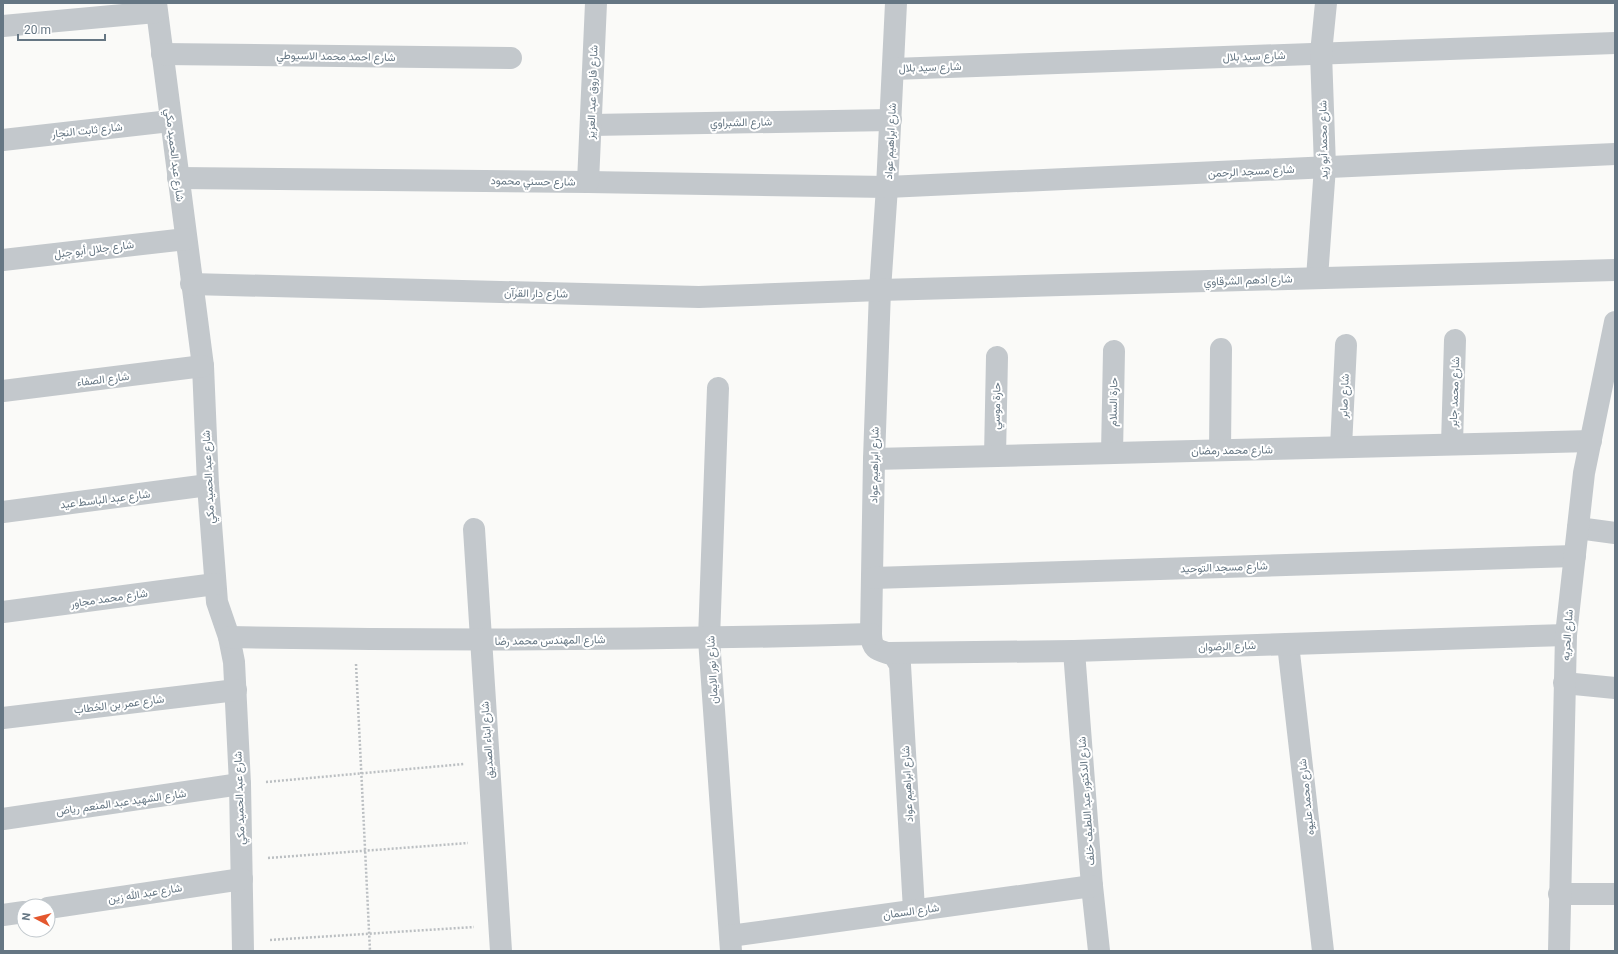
<svg xmlns="http://www.w3.org/2000/svg" width="1618" height="954" viewBox="0 0 1618 954" font-family="Roboto,Vazirmatn,sans-serif">
	<style>
		.lines { fill: none; stroke-linecap: round; stroke-linejoin: round }
		.path { stroke: #bbbfc2; stroke-width: 2.5; stroke-dasharray: 2 2; stroke-linecap: butt }
		.street { stroke: #c3c8cc; stroke-width: 22 }
		.labels { text-anchor: middle; stroke-width: 4; stroke-linejoin: round; paint-order: stroke }
		.street-label { font-size: 11px; fill: #657683; stroke: #fff }
	</style>
	<rect width="100%" height="100%" fill="#fafaf8"/>
	<g class="lines">
		<g class="path">
			<polyline points="356,664 370,951"/>
			<polyline points="266,782 464,764"/>
			<polyline points="268,858 468,843"/>
			<polyline points="270,940 474,927"/>
		</g>
		<g class="street">
			<polyline points="156,3 203,366 208,485 217,602 229,637 234,662 240,784 243,951"/>
			<path d="M896 3 887 187 880 290 874 459 871 634C872 653 881 650 894 655L900 665 914 910"/>
			<polyline points="3,26 156,12"/>
			<polyline points="162,54 511,58"/>
			<polyline points="893,69 1615,43"/>
			<polyline points="591,125 891,120"/>
			<polyline points="3,140 170,121"/>
			<polyline points="178,178 588,182 887,187 1615,154"/>
			<polyline points="588,182 596,3"/>
			<polyline points="3,260 186,239"/>
			<polyline points="1317,278 1325,167 1321,53 1326,3"/>
			<polyline points="191,284 699,297 880,290 1615,270"/>
			<polyline points="718,388 709,639 731,951"/>
			<polyline points="3,391 203,366"/>
			<polyline points="1452,444 1455,340"/>
			<polyline points="1341,447 1346,345"/>
			<polyline points="1220,450 1221,349"/>
			<polyline points="1112,453 1114,351"/>
			<polyline points="995,456 997,357"/>
			<polyline points="874,459 1591,441"/>
			<polyline points="3,512 208,485"/>
			<polyline points="1578,528 1615,533"/>
			<polyline points="474,529 501,951"/>
			<polyline points="873,578 1575,556"/>
			<polyline points="3,612 215,584"/>
			<path d="M229 637C443 641 657 640 871 634"/>
			<polyline points="1288,644 1323,951"/>
			<polyline points="1074,651 1092,886 1099,951"/>
			<polyline points="889,653 1074,651 1566,635"/>
			<polyline points="1564,683 1615,688"/>
			<polyline points="3,718 236,690"/>
			<polyline points="3,819 240,784"/>
			<polyline points="1559,894 1615,894"/>
			<polyline points="48,908 242,879"/>
			<polyline points="3,915 24,912"/>
			<polyline points="730,936 1092,886"/>
			<polyline points="1559,951 1566,635 1584,473 1615,322"/>
		</g>
	</g>
	<g class="labels">
		<g class="street-label">
			<text transform="translate(336 56) rotate(1)" y="4">شارع احمد محمد الاسيوطي</text>
			<text transform="translate(1254 56) rotate(-2)" y="4">شارع سيد بلال</text>
			<text transform="translate(930 67) rotate(-2)" y="4">شارع سيد بلال</text>
			<text transform="translate(592 92) rotate(-88)" y="4">شارع فاروق عبد العزيز</text>
			<text transform="translate(741 122) rotate(-1)" y="4">شارع الشبراوي</text>
			<text transform="translate(87 130) rotate(-6)" y="4">شارع ثابت النجار</text>
			<text transform="translate(1323 140) rotate(-91)" y="4">شارع محمد أبو زيد</text>
			<text transform="translate(890 141) rotate(-87)" y="4">شارع ابراهيم عواد</text>
			<text transform="translate(175 155) rotate(83)" y="4">شارع عبد الحميد مكي</text>
			<text transform="translate(1251 171) rotate(-3)" y="4">شارع مسجد الرحمن</text>
			<text transform="translate(533 181) rotate(1)" y="4">شارع حسني محمود</text>
			<text transform="translate(94 249) rotate(-7)" y="4">شارع جلال أبو جبل</text>
			<text transform="translate(1248 280) rotate(-2)" y="4">شارع ادهم الشرقاوي</text>
			<text transform="translate(536 293) rotate(1)" y="4">شارع دار القرآن</text>
			<text transform="translate(103 379) rotate(-7)" y="4">شارع الصفاء</text>
			<text transform="translate(1454 392) rotate(-88)" y="4">شارع محمد جابر</text>
			<text transform="translate(1344 396) rotate(-88)" y="4">شارع صابر</text>
			<text transform="translate(1113 402) rotate(-89)" y="4">حارة السلام</text>
			<text transform="translate(996 406) rotate(-89)" y="4">حارة موسي</text>
			<text transform="translate(1232 450) rotate(-1)" y="4">شارع محمد رمضان</text>
			<text transform="translate(874 465) rotate(-89)" y="4">شارع ابراهيم عواد</text>
			<text transform="translate(208 477) rotate(-93)" y="4">شارع عبد الحميد مكي</text>
			<text transform="translate(105 499) rotate(-7)" y="4">شارع عبد الباسط عيد</text>
			<text transform="translate(1224 567) rotate(-2)" y="4">شارع مسجد التوحيد</text>
			<text transform="translate(109 598) rotate(-8)" y="4">شارع محمد مجاور</text>
			<text transform="translate(1567 635) rotate(-86)" y="4">شارع الحريه</text>
			<text transform="translate(550 640) rotate(-1)" y="4">شارع المهندس محمد رضا</text>
			<text transform="translate(1227 646) rotate(-2)" y="4">شارع الرضوان</text>
			<text transform="translate(712 670) rotate(-93)" y="4">شارع نور الايمان</text>
			<text transform="translate(119 704) rotate(-7)" y="4">شارع عمر بن الخطاب</text>
			<text transform="translate(487 740) rotate(-94)" y="4">شارع ابناء الصديق</text>
			<text transform="translate(907 784) rotate(-93)" y="4">شارع ابراهيم عواد</text>
			<text transform="translate(1306 797) rotate(-96)" y="4">شارع محمد عليوه</text>
			<text transform="translate(239 798) rotate(-92)" y="4">شارع عبد الحميد مكي</text>
			<text transform="translate(1086 801) rotate(-94)" y="4">شارع الدكتور عبد اللطيف خلف</text>
			<text transform="translate(121 802) rotate(-8)" y="4">شارع الشهيد عبد المنعم رياض</text>
			<text transform="translate(145 893) rotate(-9)" y="4">شارع عبد الله زين</text>
			<text transform="translate(911 911) rotate(-8)" y="4">شارع السمان</text>
		</g>
	</g>
	<rect width="1618" height="954" fill="none" stroke="#657683" stroke-width="8"/>
	<g transform="translate(36 918) rotate(277)"><circle r="19" fill="#ffffff" stroke="#c1c8cd"/>
	<path d="M0-3L7 15L0 10L-7 15Z" fill="#e4572e"/>
	<text y="-6" font-size="11" font-weight="bold" text-anchor="middle" fill="#657683">N</text>
	</g>
	<path d="M18 34v6h87v-6" fill="none" stroke="#657683" stroke-width="2"/>
	<text x="24" y="34" font-size="12" fill="#657683" stroke="#ffffff" stroke-width="3" paint-order="stroke">20 m</text>
</svg>
